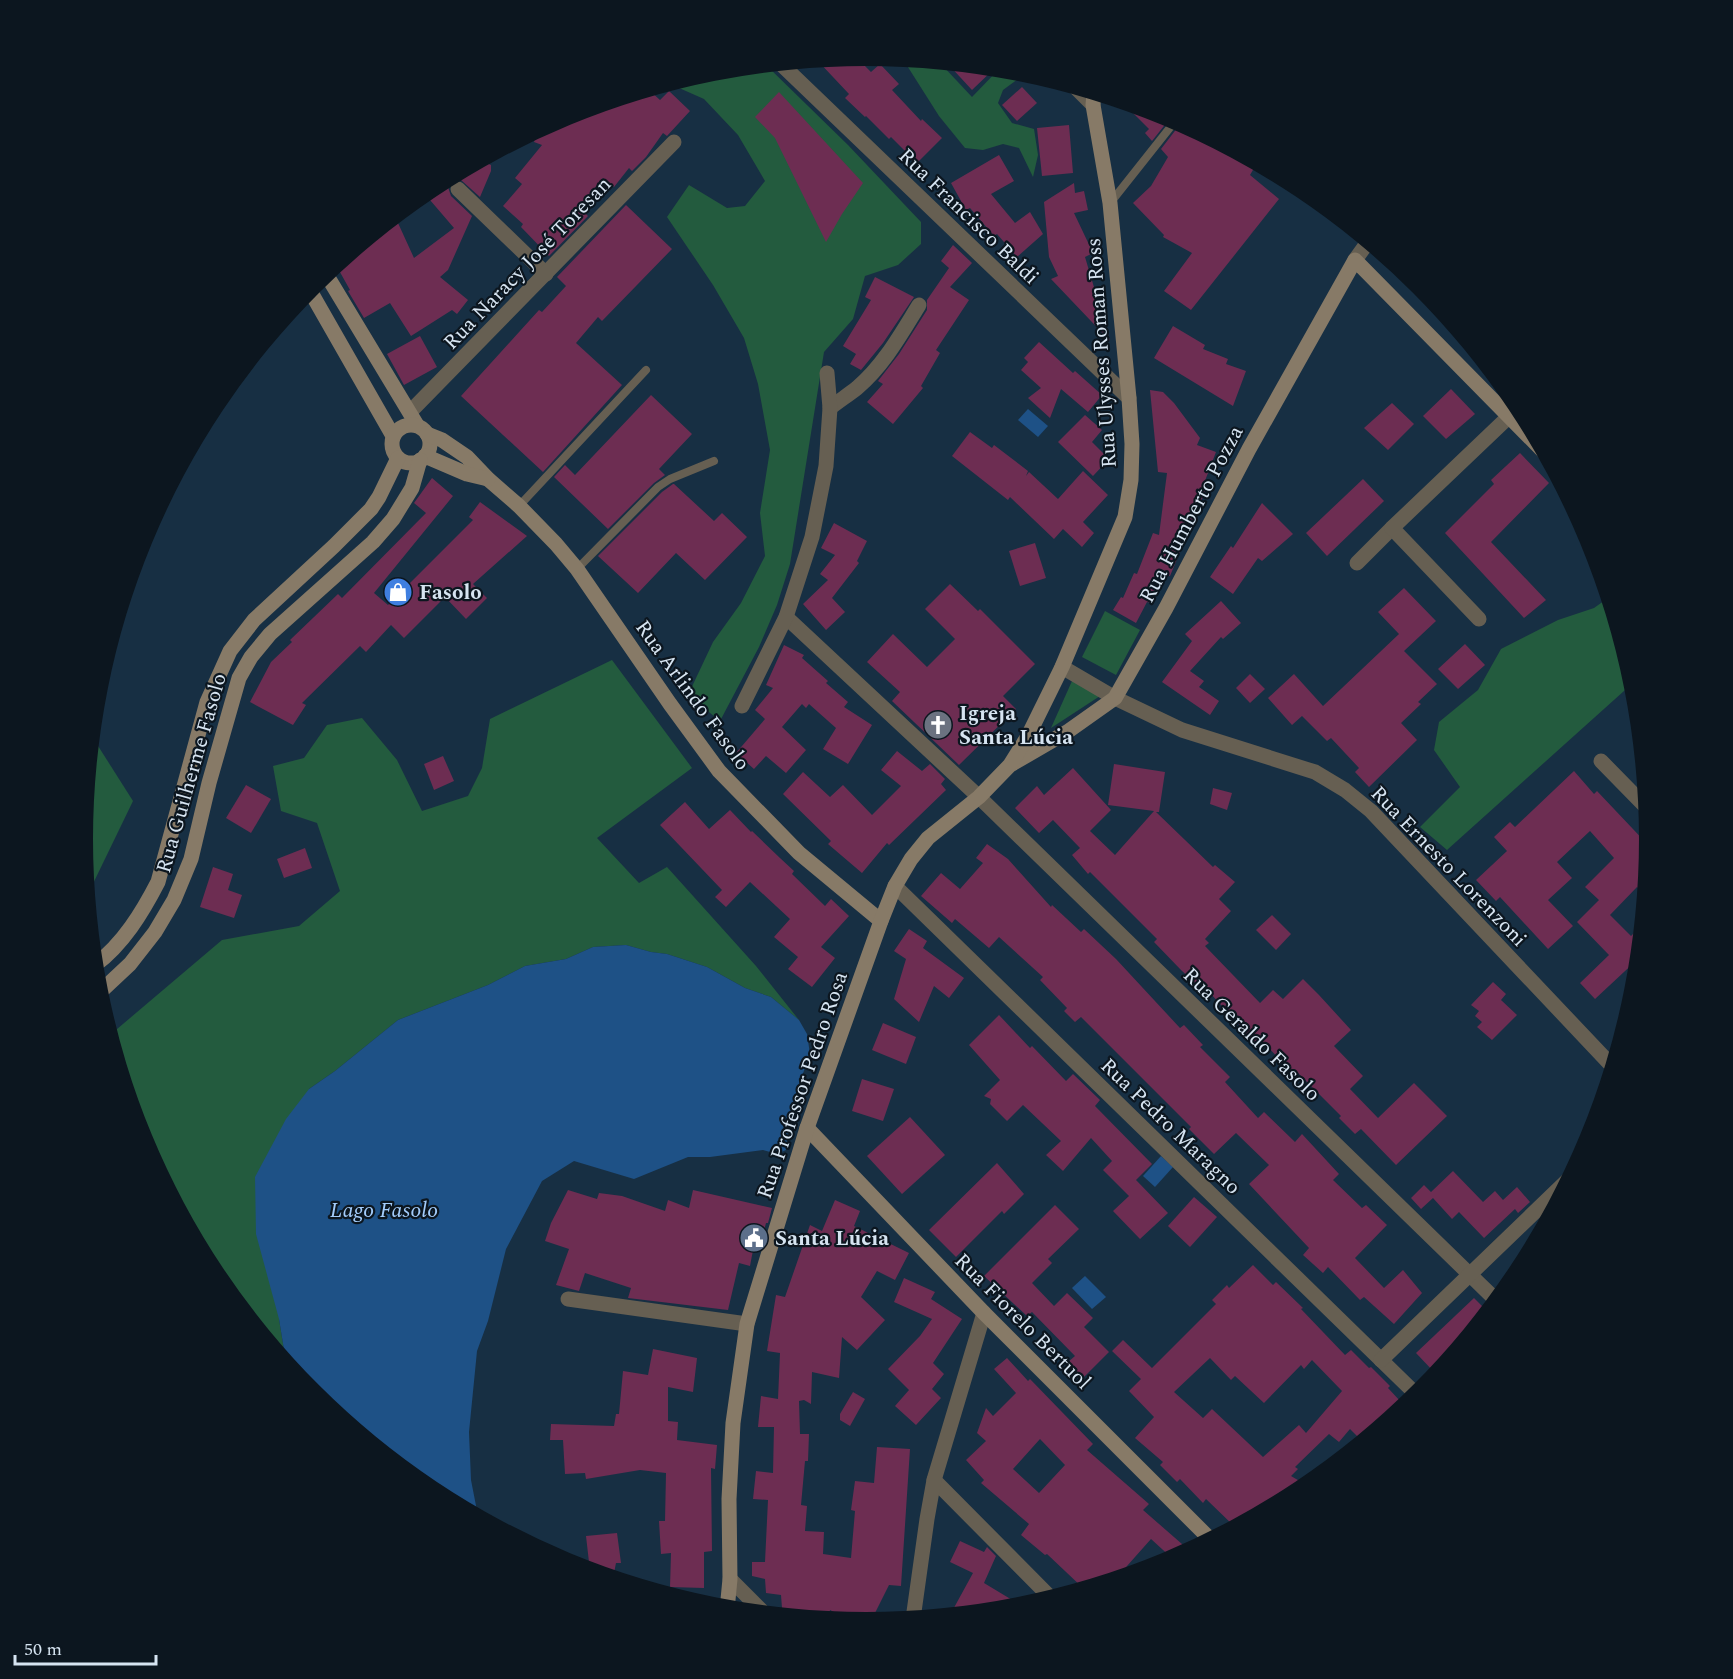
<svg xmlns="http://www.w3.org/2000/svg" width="1733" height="1679" viewBox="0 0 1733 1679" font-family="Spectral,serif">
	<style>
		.green { fill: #235b3e }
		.water { fill: #1e5186 }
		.building { fill: #6d2d52; fill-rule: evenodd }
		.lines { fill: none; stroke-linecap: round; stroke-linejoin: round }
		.lane { stroke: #665f52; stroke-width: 8 }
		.street { stroke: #665f52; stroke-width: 15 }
		.secondary { stroke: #877a67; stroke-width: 15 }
		.labels { text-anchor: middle; stroke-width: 4.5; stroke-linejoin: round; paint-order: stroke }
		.street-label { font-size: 21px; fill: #d6e4f1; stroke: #0c161f }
		.poi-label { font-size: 21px; font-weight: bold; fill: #d6e4f1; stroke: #0c161f; text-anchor: start }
		.water-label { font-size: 22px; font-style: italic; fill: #a3ccfb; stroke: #0c161f }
	</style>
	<rect width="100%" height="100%" fill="#172f43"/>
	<g class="green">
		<polygon points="895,58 943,63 942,65 972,97 999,69 1020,71 1042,78 1042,80 1025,74 1003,90 998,103 1012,123 1034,129 1038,155 1033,177 1019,148 1003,144 983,150 965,148 939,116 906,64"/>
		<polygon points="766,65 848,145 921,222 921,244 898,265 865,276 853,319 824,352 790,564 777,605 759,647 720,721 688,695 713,642 741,603 765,556 760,513 770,450 758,384 744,338 713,285 667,217 689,185 727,208 745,206 765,181 738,135 704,99 670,84 714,71"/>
		<polygon points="1608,598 1634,682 1447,850 1420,827 1460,787 1434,750 1439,722 1478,690 1501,649 1558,620 1594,608"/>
		<polygon points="1105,611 1140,630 1116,675 1082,657"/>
		<polygon points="612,660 692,768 597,838 639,883 667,867 756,966 799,1020 771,997 745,988 707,967 667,954 651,952 626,945 593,947 566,959 525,966 488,985 398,1020 335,1071 309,1089 279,1319 286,1362 214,1275 142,1139 110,1035 222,940 299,926 340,891 317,823 281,811 273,766 304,758 327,725 362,718 397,760 422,811 468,796 482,768 490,719"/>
		<polygon points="1072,681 1100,696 1051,728"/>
		<polygon points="93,738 133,801 88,894 83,839"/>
	</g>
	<g class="water">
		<polygon points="1028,409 1048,426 1038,437 1018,420"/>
		<polygon points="626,945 651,952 667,954 707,967 745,988 771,997 799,1020 807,1034 810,1054 797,1090 789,1122 786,1150 777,1154 763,1150 710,1157 688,1157 634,1179 574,1161 542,1181 506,1249 488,1321 477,1351 469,1432 471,1480 478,1516 431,1491 312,1394 286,1362 279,1319 256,1234 255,1177 286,1119 309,1089 335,1071 398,1020 488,985 525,966 566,959 593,947"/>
		<polygon points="1161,1156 1173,1167 1155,1187 1143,1176"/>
		<polygon points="1085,1276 1106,1297 1092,1309 1072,1288"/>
	</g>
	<g class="building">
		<polygon points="856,57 871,72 880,64 899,84 892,90 921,121 922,119 942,138 917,163 891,137 889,139 866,116 865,117 845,98 849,94 817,60"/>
		<polygon points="948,64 995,68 972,90"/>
		<polygon points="1022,87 1037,103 1017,121 1002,105"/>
		<polygon points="649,90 660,100 669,91 690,111 667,136 663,133 646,157 632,171 629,168 614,187 603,178 579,207 588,216 549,256 521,227 523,224 503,206 522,184 515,178 542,145 534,142 537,131 567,115"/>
		<polygon points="779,92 863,183 842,214 826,242 775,138 755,117"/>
		<polygon points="1122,102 1167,115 1171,117 1152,141 1145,133 1149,129"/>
		<polygon points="1181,123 1257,163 1250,175 1279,199 1191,310 1164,291 1192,253 1163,237 1164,235 1133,203 1151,186 1168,157 1161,149"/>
		<polygon points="1069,125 1073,173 1042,176 1037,128"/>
		<polygon points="999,155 1014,181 991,194 1015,223 1030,212 1043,234 1017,257 997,234 994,236 970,208 966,210 951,183"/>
		<polygon points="482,161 491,165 491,171 480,197 461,180 451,182 448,187 451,196 472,216 448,270 440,277 468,300 457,314 452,310 411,336 390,303 364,318 348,291 350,290 336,265 375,234 398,223 414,258 454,228 424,193"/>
		<polygon points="1074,183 1075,193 1084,191 1088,210 1074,213 1093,253 1085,257 1110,341 1051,279 1058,276 1049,257 1044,202"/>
		<polygon points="626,205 672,249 602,321 598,317 576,343 622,385 543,472 461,396 539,310 542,312 566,286 557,277"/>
		<polygon points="953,245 972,263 950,287 969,300 936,350 940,353 921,386 923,388 893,424 867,402 883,384 878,381 899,354 927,310 927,300 949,268 941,261"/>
		<polygon points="875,277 914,297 883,343 861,370 850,364 856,354 843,346 871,300 865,297"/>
		<polygon points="1173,326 1205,345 1203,349 1228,359 1226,364 1246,371 1233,406 1154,358"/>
		<polygon points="420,336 437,367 404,385 387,354"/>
		<polygon points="1039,342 1073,373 1075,371 1102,395 1088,412 1061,389 1050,418 1028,398 1041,388 1021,370 1028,362 1024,358"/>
		<polygon points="1451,389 1475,414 1446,439 1423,416"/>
		<polygon points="1150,390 1163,392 1174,403 1200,438 1197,445 1216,452 1203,486 1207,487 1170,576 1164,573 1151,603 1147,602 1136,623 1113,610 1121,597 1123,598 1134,573 1137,574 1153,533 1159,535 1167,473 1158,472"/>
		<polygon points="651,395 692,434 659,469 665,475 654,483 608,529 554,477 565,465 575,475"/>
		<polygon points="1392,403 1414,424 1388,450 1364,428"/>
		<polygon points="1085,415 1102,430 1092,442 1109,459 1093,476 1058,442"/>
		<polygon points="970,432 992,448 994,445 1028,471 1026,476 1029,472 1058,499 1083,471 1108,495 1083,522 1094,533 1082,547 1063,529 1054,539 1010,497 1008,500 952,456"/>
		<polygon points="1520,453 1549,483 1491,542 1546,600 1524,618 1445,533 1494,484 1491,480"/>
		<polygon points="432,478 453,496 374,593 388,605 473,520 469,517 480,502 527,536 473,584 487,598 466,619 445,597 404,638 391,625 366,652 360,646 302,703 306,705 293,725 250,702 271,662 292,642 290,640 338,594 342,598 426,513 414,503"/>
		<polygon points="1363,479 1384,501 1327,556 1306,533"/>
		<polygon points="673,484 674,484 714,521 722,513 747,537 705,580 676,553 638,593 598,556 662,492"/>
		<polygon points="1262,503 1293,534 1262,561 1258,558 1233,594 1210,577 1231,546 1233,548"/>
		<polygon points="834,523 867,541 857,561 859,563 832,598 845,612 826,630 803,604 828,580 820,574 835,555 821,548"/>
		<polygon points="1035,543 1046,578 1020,586 1009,551"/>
		<polygon points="950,584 978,611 980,609 1035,664 1003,696 1016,709 959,765 892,701 900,692 867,662 893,634 927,667 955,639 925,609"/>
		<polygon points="1404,588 1436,621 1404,651 1437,684 1418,702 1421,704 1401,723 1417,740 1369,787 1355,772 1359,768 1331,738 1327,741 1302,716 1292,725 1268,698 1294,674 1323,706 1399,634 1378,612"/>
		<polygon points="1221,601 1241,623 1223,639 1221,637 1190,671 1204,681 1199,687 1219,701 1210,715 1162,682 1192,641 1185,634"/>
		<polygon points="1465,644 1485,665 1458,689 1438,669"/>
		<polygon points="784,645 804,655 802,658 828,681 826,683 848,702 844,707 872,725 848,764 823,749 836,728 809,704 806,708 802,704 782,727 806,750 786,773 766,756 754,769 736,753 765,719 755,710 773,688 766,685"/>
		<polygon points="1250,674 1265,689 1250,703 1236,688"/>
		<polygon points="897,751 922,771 930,764 945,779 941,784 946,790 889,845 887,843 862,873 828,844 831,841 783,794 803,772 830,797 843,785 872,815 901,786 881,770"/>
		<polygon points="443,756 454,781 434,790 424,764"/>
		<polygon points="1114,764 1165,772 1159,812 1156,812 1213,867 1215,865 1235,882 1219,899 1231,911 1205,939 1209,943 1205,946 1260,1003 1273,990 1283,999 1303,979 1319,995 1351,1030 1334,1046 1363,1076 1350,1089 1378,1118 1414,1083 1447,1116 1396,1165 1361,1129 1355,1134 1339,1118 1341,1116 1298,1073 1295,1076 1265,1044 1259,1050 1243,1034 1245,1031 1210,993 1208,995 1181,970 1154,942 1157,939 1090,872 1088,874 1072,855 1080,848 1053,820 1039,833 1015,808 1037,786 1044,795 1073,768 1111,810 1090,831 1115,855 1154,811 1108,805"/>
		<polygon points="1574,771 1594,794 1597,791 1650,847 1645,895 1637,887 1610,915 1631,936 1642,925 1639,958 1595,999 1580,983 1609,955 1577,922 1599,900 1585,887 1614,858 1590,831 1557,862 1572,878 1548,900 1573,926 1548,949 1500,897 1496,901 1476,880 1507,851 1494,837 1510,822 1515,827"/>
		<polygon points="246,785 271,799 251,833 226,818"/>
		<polygon points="1213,788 1232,793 1227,810 1210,804"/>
		<polygon points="685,802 709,829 730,810 751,832 752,831 780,858 794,871 792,874 825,906 831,899 849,916 821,947 835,958 812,987 788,969 798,957 774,937 790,919 750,882 726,907 715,897 722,890 660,825"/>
		<polygon points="987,844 1008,859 1051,907 1052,905 1081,932 1084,929 1116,959 1180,1028 1184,1025 1203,1045 1200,1047 1230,1077 1225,1082 1258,1118 1264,1112 1295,1142 1302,1134 1339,1174 1333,1180 1362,1208 1366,1205 1387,1225 1355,1258 1384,1288 1403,1270 1422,1293 1394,1324 1364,1297 1360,1300 1328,1267 1323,1273 1303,1255 1309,1248 1249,1184 1269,1165 1236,1133 1214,1154 1189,1129 1191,1127 1081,1017 1075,1022 1064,1011 1067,1008 1040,980 1043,977 999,937 989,948 955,919 952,923 921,896 941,873 960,889 983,863 976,858"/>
		<polygon points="305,848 312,868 284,878 277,859"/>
		<polygon points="213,867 233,874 228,890 242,895 234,918 200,907"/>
		<polygon points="1272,915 1291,934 1276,950 1256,930"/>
		<polygon points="909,929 927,941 923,948 964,978 949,998 934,986 919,1022 894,999 906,959 894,951"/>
		<polygon points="1493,982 1506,994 1501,1000 1517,1015 1492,1040 1477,1027 1482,1022 1475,1016 1479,1011 1471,1005"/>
		<polygon points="999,1015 1030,1048 1032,1046 1066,1081 1073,1074 1100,1100 1095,1106 1152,1164 1136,1180 1168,1213 1140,1239 1113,1211 1129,1196 1103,1170 1112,1161 1091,1138 1063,1171 1046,1155 1061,1141 1023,1105 1007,1121 990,1104 991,1099 984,1096 1000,1080 969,1045"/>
		<polygon points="883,1023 916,1037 906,1064 872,1050"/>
		<polygon points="862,1079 894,1089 883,1121 852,1111"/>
		<polygon points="910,1117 945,1155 902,1194 867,1156"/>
		<polygon points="997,1163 1024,1194 1004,1214 1002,1211 956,1257 929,1230"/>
		<polygon points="1453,1171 1483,1202 1495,1191 1503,1200 1517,1187 1530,1202 1518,1213 1515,1209 1484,1238 1459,1212 1452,1219 1433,1198 1421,1209 1411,1198 1424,1185 1431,1192"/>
		<polygon points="568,1190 597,1199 599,1193 622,1196 665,1211 668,1200 689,1208 693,1190 772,1208 768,1223 766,1223 760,1246 754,1245 750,1266 739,1263 728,1310 628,1298 631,1288 585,1273 579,1291 556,1285 569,1249 545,1241 551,1223"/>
		<polygon points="1194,1197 1217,1217 1190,1247 1168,1226"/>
		<polygon points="835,1200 860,1211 854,1226 909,1253 895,1280 877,1271 861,1297 885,1320 857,1350 842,1337 839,1378 812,1372 811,1404 804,1400 799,1401 800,1434 809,1434 808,1461 805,1461 801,1505 807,1506 805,1531 824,1532 823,1554 851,1558 855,1511 851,1510 855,1481 874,1483 877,1447 910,1449 901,1586 889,1585 870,1623 866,1623 853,1622 830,1610 829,1617 796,1612 796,1613 782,1608 781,1595 766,1593 765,1579 752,1576 752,1562 765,1562 768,1500 753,1499 756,1471 773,1473 774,1427 758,1427 761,1396 778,1399 780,1353 767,1351 776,1295 785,1297 810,1225 822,1231"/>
		<polygon points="1055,1205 1079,1229 1048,1259 1052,1263 1032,1283 1054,1306 1067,1293 1093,1318 1084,1327 1109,1352 1083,1378 1068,1362 1075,1356 1032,1312 1027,1316 984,1276"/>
		<path d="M1253 1265 1273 1285 1276 1282 1303 1308 1301 1309 1345 1355 1351 1350 1369 1368 1371 1367 1390 1386 1388 1388 1401 1402 1385 1416 1389 1420 1363 1442 1350 1429 1339 1442 1329 1434 1295 1467 1298 1469 1291 1476 1308 1486 1235 1527 1206 1499 1203 1503 1180 1479 1177 1482 1160 1465 1163 1462 1135 1438 1154 1417 1129 1391 1141 1379 1112 1351 1123 1340 1152 1368 1216 1304 1212 1300 1227 1285 1229 1288ZM1210 1358 1231 1380 1235 1376 1264 1403 1301 1365 1304 1369 1312 1360 1342 1391 1306 1433 1299 1425 1263 1457 1212 1409 1203 1418 1174 1392Z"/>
		<polygon points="904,1278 935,1292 931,1299 962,1319 933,1363 944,1374 932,1389 941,1398 916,1425 895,1406 909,1390 888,1369 920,1336 932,1319 894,1302"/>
		<polygon points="1474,1298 1488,1312 1455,1353 1434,1372 1416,1353"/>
		<polygon points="653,1349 697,1358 693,1392 668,1387 668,1421 678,1422 677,1440 717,1445 715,1469 711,1468 712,1551 704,1552 704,1588 670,1587 671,1553 661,1554 659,1521 665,1521 666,1473 640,1470 586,1479 585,1473 565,1474 563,1440 550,1440 551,1424 614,1426 616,1414 619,1414 623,1371 648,1375"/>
		<path d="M1007 1358 1028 1381 1030 1379 1093 1444 1087 1450 1149 1504 1143 1510 1190 1551 1174 1560 1151 1539 1119 1575 1116 1572 1107 1582 1084 1589 1047 1554 1045 1555 1021 1535 1029 1524 981 1483 984 1480 966 1460 986 1441 977 1433 986 1408 993 1416 1016 1393 994 1369ZM1040 1439 1065 1465 1039 1493 1013 1469Z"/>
		<polygon points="853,1392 865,1399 850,1426 840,1420 840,1414"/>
		<polygon points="617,1533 621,1563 616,1563 613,1578 590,1571 586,1536"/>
		<polygon points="960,1541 984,1552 987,1547 996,1556 984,1583 1024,1607 950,1615 973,1573 950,1562"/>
	</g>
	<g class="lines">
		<g class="lane">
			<polyline points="1111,202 1176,120"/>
			<polyline points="519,506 646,370"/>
			<polyline points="577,569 658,487 670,479 714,461"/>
		</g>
		<g class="street">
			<polyline points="781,64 1129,398"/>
			<polyline points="1076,88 1093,105"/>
			<polyline points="458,189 546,274"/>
			<polyline points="1355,260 1368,242"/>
			<path d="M830 408C839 401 848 395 857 388 884 365 901 334 919 305"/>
			<polyline points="410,412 674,142"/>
			<polyline points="1357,563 1392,528"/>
			<polyline points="786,617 979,797 1497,1301"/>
			<polyline points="1479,619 1392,528 1520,406"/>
			<polyline points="1062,667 1115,698 1182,730 1315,772 1345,790 1371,811 1613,1067"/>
			<polyline points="742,706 786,617 812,537 826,466 830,408 827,373"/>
			<polyline points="1601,761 1648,809"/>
			<polyline points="895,886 1418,1396"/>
			<polyline points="568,1299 747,1324"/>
			<polyline points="1381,1360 1571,1177"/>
			<polyline points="934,1480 1052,1599"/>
			<polyline points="730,1579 764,1613"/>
			<polyline points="913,1619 927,1519 934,1480 984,1313"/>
		</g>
		<g class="secondary">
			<polyline points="326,274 417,425"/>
			<polyline points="309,289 393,436"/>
			<circle cx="411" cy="444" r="19"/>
			<polyline points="427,434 442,440 467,457 488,479 519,506 556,544 577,569 670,704 719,771 799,853 881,921"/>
			<polyline points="425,456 467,474 488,479"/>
			<polyline points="1012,764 1067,732 1115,698 1166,608 1249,449 1355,260 1544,452"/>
			<path d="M95 965C123 944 142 913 158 882L207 702 230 651 254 620 334 546 371 509 379 497 398 458"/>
			<polyline points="98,994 130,964 155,932 174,900 191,859 209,783 239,678 251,657 270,634 373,542 393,519 412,488 420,460"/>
			<polyline points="807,1128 984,1313 1211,1540"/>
			<polyline points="727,1610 730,1579 729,1499 733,1423 747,1324 807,1128 881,921 895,886 911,859 928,838 979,797 1010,765 1028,736 1062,667 1125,517 1131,480 1132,444 1129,398 1110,203 1093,105 1094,93"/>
		</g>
	</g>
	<defs>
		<g id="shop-disc" transform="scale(1.5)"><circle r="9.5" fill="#3f7fe0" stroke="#0c161f"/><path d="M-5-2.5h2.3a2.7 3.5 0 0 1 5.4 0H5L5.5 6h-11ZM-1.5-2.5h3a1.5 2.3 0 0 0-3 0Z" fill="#fff"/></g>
		<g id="church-disc" transform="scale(1.5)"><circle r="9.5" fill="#6b7280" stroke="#0c161f"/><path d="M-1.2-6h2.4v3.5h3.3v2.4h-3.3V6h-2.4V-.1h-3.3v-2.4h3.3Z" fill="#fff"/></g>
		<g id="civic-disc" transform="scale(1.5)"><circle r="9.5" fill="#5c6f8a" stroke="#0c161f"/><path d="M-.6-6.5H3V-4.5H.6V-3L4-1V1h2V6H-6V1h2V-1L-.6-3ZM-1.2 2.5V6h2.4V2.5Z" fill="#fff"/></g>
	</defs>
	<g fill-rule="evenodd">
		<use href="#shop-disc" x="398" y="592"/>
		<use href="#church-disc" x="938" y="725"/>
		<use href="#civic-disc" x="754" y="1238"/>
	</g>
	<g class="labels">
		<g class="street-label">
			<text transform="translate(969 216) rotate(44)" y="7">Rua Francisco Baldi</text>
			<text transform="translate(527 263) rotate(-46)" y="7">Rua Naracy José Toresan</text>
			<text transform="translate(1101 353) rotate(-94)" y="7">Rua Ulysses Roman Ross</text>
			<text transform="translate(1191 514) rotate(-62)" y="7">Rua Humberto Pozza</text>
			<text transform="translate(693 695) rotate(54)" y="7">Rua Arlindo Fasolo</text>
			<text transform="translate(191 773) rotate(-74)" y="7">Rua Guilherme Fasolo</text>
			<text transform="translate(1449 866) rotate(46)" y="7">Rua Ernesto Lorenzoni</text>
			<text transform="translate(1252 1034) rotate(44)" y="7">Rua Geraldo Fasolo</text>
			<text transform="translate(802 1085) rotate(-71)" y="7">Rua Professor Pedro Rosa</text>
			<text transform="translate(1171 1126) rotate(44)" y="7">Rua Pedro Maragno</text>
			<text transform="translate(1023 1321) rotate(45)" y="7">Rua Fiorelo Bertuol</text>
		</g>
		<g class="poi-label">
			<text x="419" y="599">Fasolo</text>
			<text x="959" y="720">Igreja<tspan x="959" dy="24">Santa Lúcia</tspan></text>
			<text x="775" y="1245">Santa Lúcia</text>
		</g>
		<g class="water-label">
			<text x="384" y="1217">Lago Fasolo</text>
		</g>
	</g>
	<path d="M0 0H1733V1679H0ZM93 839a773 773 0 1 1 1546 0a773 773 0 1 1-1546 0Z" fill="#0c161f" fill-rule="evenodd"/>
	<path d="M15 1655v9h141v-9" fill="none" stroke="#d6e4f1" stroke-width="3"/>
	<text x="24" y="1655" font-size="18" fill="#d6e4f1" stroke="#0c161f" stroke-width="4.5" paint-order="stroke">50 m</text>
</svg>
